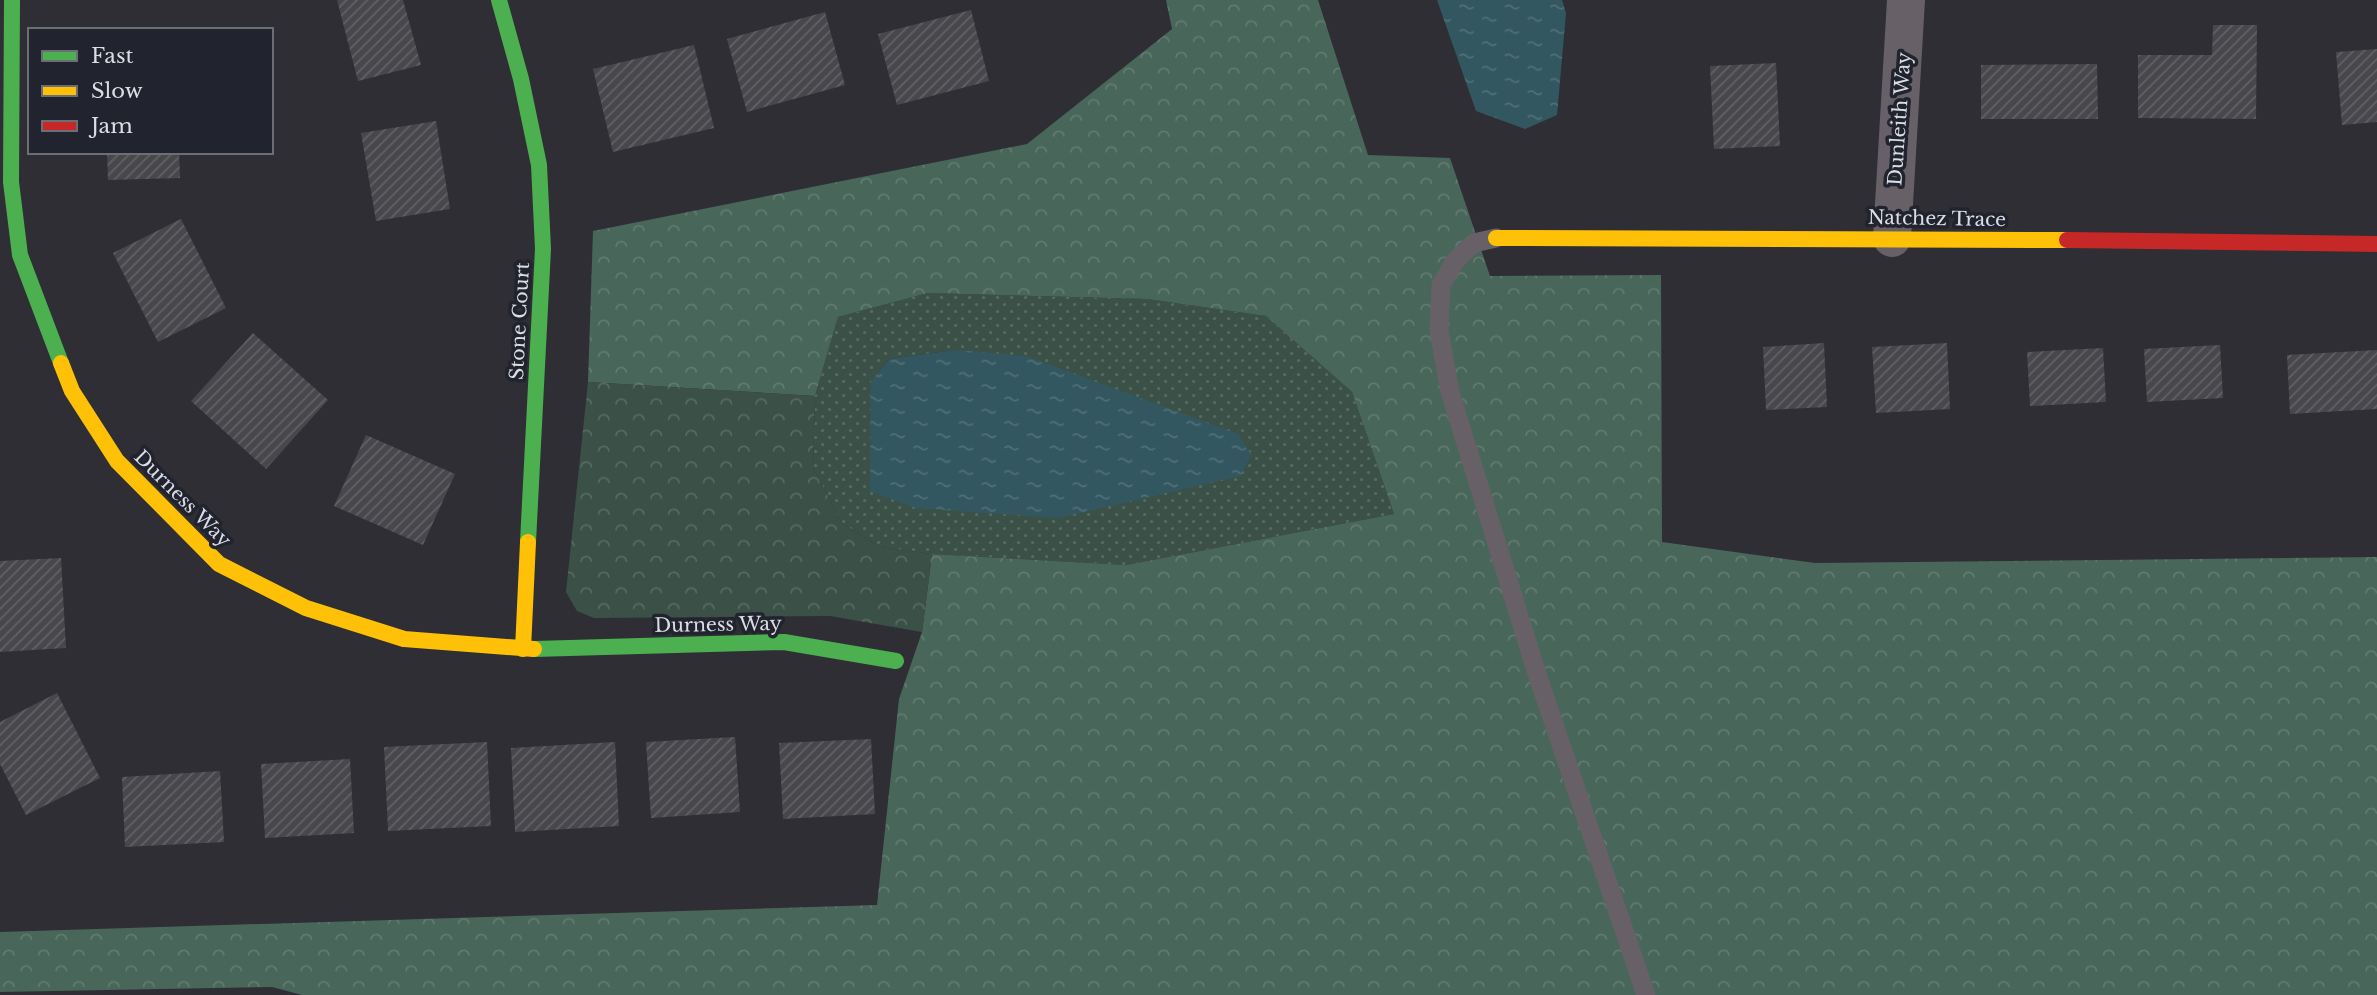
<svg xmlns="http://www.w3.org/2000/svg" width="2377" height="995" viewBox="0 0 2377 995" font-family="'Libre Baskerville',serif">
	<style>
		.grass { fill: url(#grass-dots); fill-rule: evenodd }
		.forest { fill: url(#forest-crowns) }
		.park { fill: url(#park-crowns) }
		.water { fill: url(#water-ripples) }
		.building { fill: url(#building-hatch) }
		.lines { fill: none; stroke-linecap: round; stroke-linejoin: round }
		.lane { stroke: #676067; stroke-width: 19 }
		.street { stroke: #676067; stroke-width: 38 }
		.fast { stroke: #4caf50; stroke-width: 16 }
		.slow { stroke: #ffc107; stroke-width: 16 }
		.jam { stroke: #c62828; stroke-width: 16 }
		.labels { text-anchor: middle; stroke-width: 7; stroke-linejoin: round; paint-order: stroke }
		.street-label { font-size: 19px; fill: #dbdde4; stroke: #21232e }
	</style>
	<defs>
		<pattern id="grass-dots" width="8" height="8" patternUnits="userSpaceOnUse" patternTransform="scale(1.75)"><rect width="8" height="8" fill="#3b5147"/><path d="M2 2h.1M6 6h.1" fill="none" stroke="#576a61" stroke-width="1.8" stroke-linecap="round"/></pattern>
		<pattern id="forest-crowns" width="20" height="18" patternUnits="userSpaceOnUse" patternTransform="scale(1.75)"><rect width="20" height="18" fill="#486659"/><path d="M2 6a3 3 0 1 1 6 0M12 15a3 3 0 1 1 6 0" fill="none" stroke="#627b71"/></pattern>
		<pattern id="park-crowns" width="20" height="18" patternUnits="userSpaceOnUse" patternTransform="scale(1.75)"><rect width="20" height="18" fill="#3b5147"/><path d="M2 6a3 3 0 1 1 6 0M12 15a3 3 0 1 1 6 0" fill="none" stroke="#576a61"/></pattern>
		<pattern id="water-ripples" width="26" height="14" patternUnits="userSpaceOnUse" patternTransform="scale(1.75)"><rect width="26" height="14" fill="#335760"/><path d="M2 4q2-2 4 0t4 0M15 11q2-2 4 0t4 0" fill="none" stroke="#506f77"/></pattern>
		<pattern id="building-hatch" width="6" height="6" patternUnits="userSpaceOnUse" patternTransform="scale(1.75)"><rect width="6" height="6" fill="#47474c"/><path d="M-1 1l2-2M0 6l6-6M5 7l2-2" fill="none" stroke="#616166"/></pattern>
	</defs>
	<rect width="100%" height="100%" fill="#2e2e34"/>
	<path class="grass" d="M928 293 1147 299 1266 316 1352 392 1394 514 1126 565 932 554 880 547 842 523 813 468 815 396 838 317ZM954 350 871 381 889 359Z"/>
	<polygon class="forest" points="1166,0 1318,0 1368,155 1450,158 1490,276 1661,275 1662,542 1815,563 2377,557 2377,995 302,995 272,987 0,992 0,932 877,905 899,699 922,632 932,554 1126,565 1394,514 1352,392 1266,316 1147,299 928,293 838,317 815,396 588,382 593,231 1027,144 1172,29"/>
	<polygon class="park" points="588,382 815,396 813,468 842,523 880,547 932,554 922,632 830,616 594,618 577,611 566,592"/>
	<g class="water">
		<polygon points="1437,0 1562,0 1566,13 1557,115 1525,129 1476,111"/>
		<polygon points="954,350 1026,356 1238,434 1251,454 1240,476 1058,518 916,508 870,491 871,381 889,359"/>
	</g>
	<g class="building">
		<polygon points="337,0 403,0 421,65 358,81"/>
		<polygon points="971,10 989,81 897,105 878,34"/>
		<polygon points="825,12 845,85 747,112 727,39"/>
		<polygon points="2213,25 2257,25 2256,119 2138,118 2138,55 2212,55"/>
		<polygon points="694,45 714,128 613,152 593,69"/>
		<polygon points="2377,49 2377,122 2342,125 2336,52"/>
		<polygon points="1776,63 1780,146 1714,149 1710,66"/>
		<polygon points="2097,64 2098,119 1981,119 1981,65"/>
		<polygon points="436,121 450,209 376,221 361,133"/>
		<polygon points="107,152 179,152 180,178 108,180"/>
		<polygon points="181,219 226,308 158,342 113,253"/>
		<polygon points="253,333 328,400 266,469 191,401"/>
		<polygon points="1824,343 1827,407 1766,410 1763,347"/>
		<polygon points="1947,343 1950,409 1876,413 1872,347"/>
		<polygon points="2220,345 2223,398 2147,402 2144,349"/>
		<polygon points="2103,348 2106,402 2030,406 2027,352"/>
		<polygon points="2377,350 2377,409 2290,414 2287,355"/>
		<polygon points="366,435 455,474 423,545 334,506"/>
		<polygon points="61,558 66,648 0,652 0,561"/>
		<polygon points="57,693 100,778 26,815 0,764 0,722"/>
		<polygon points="735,737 740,812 651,818 646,742"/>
		<polygon points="871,739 875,814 783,819 779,743"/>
		<polygon points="487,742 491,826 388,831 384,747"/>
		<polygon points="615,742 619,826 515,832 511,748"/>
		<polygon points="350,759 354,833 265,838 261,764"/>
		<polygon points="220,771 224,842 125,847 122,777"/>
	</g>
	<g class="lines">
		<polyline class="lane" points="1496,238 1474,243 1455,261 1441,285 1439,331 1450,392 1537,674 1646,995"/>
		<polyline class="street" points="1892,238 1906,0"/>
		<g class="fast">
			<polyline points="12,0 11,182 20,255 61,363"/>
			<polyline points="499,0 521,79 539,165 543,249 528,542"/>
			<polyline points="534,649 784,642 896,661"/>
		</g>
		<g class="slow">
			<polyline points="1496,238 2067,240"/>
			<polyline points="61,363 72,391 117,461 219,564 306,608 404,639 534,649"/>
			<polyline points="523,649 528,542"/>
		</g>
		<polyline class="jam" points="2067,240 2377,244"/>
	</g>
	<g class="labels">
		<g class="street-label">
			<text transform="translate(1899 119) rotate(-86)" y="7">Dunleith Way</text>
			<text transform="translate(1937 218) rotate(1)" y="7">Natchez Trace</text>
			<text transform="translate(519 321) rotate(-87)" y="7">Stone Court</text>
			<text transform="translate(183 498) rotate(45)" y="7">Durness Way</text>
			<text transform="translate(718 624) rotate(-1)" y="7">Durness Way</text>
		</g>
	</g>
	<rect x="28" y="28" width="245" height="126" fill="#21232e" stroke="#6b6d77" stroke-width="2"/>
	<rect x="42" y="51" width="35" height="10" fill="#4caf50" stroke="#6b6d77" stroke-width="2"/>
	<text x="91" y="63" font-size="21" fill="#dbdde4">Fast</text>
	<rect x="42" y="86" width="35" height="10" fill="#ffc107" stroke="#6b6d77" stroke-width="2"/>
	<text x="91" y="98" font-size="21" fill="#dbdde4">Slow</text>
	<rect x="42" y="121" width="35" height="10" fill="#c62828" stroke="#6b6d77" stroke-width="2"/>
	<text x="91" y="133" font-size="21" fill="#dbdde4">Jam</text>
</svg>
